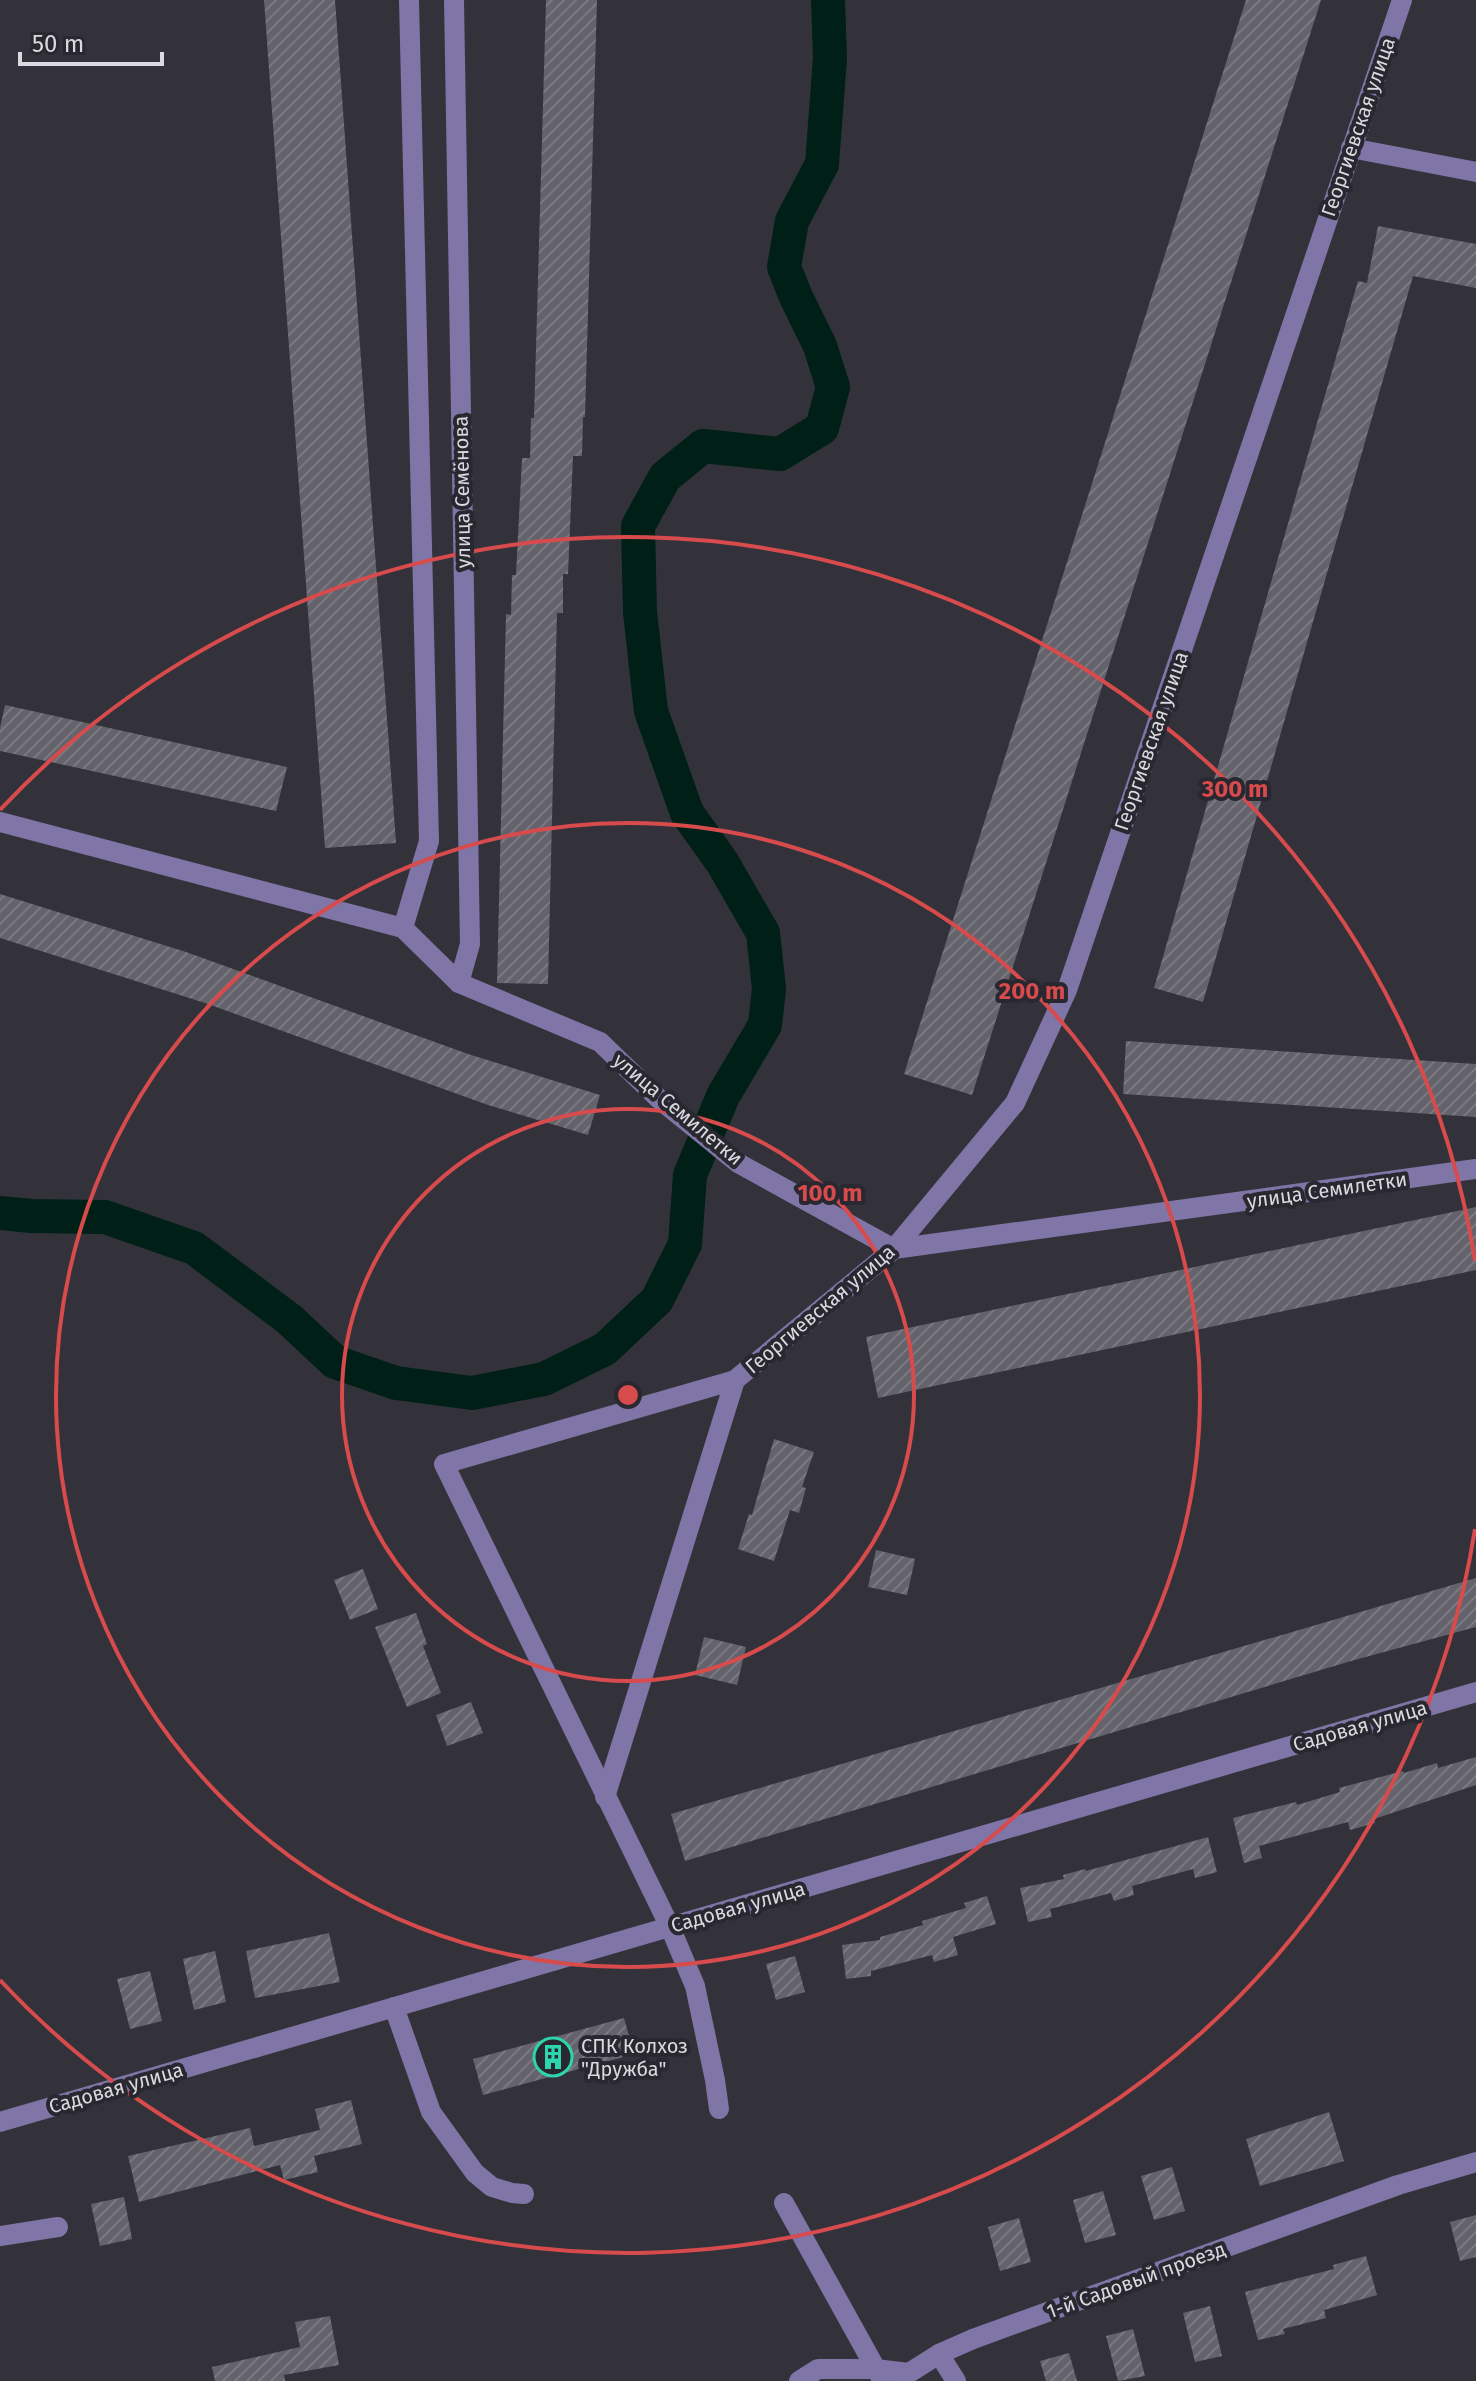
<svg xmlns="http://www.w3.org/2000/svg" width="1476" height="2381" viewBox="0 0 1476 2381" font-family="'Fira Sans',sans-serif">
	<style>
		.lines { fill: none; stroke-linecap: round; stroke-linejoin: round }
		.river { stroke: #001f16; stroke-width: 34 }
		.building { fill: url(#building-hatch) }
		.minor { stroke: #7f75a6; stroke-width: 20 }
		.ring { fill: none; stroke: #d74b4d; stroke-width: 4 }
		.labels { text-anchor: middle; stroke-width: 8; stroke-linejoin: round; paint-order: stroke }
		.street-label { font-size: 20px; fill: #dad9df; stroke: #292830 }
		.poi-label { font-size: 20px; fill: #dad9df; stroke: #292830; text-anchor: start }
		.centre { fill: #d74b4d; stroke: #292830; stroke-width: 4 }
		.ring-label { font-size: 24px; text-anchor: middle; font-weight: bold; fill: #d74b4d; stroke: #292830; stroke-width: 8; stroke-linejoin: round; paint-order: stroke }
	</style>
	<defs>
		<pattern id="building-hatch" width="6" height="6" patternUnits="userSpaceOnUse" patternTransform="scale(2)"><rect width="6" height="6" fill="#64636c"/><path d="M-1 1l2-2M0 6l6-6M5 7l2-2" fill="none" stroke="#7a7981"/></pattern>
	</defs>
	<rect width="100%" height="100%" fill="#33323a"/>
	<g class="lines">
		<polyline class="river" points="0,1213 31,1216 105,1217 194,1248 289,1319 335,1362 396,1383 472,1393 544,1379 605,1349 657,1300 685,1244 690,1175 723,1096 765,1025 769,989 763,933 722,862 687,813 651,711 640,612 638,526 665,477 703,446 780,454 822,428 833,387 820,346 796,297 784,267 792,221 822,164 830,58 828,0"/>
	</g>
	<g class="building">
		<polygon points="264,0 335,0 396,843 325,848"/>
		<polygon points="546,0 597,0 585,417 583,417 582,456 573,456 568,574 563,574 563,613 557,613 548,984 497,983 506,614 511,615 512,575 516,575 522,458 530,458 531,418 534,418"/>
		<polygon points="1246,0 1321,0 972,1095 904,1074"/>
		<polygon points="1378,226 1476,244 1476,288 1413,276 1203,1002 1154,988 1358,281 1367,283"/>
		<polygon points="5,705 287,767 276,811 0,751 0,728"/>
		<polygon points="0,894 186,952 468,1054 600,1095 588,1135 488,1105 205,1003 0,938"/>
		<polygon points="1126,1041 1476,1064 1476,1117 1123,1094"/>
		<polygon points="1476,1207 1476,1270 878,1398 866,1337"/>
		<polygon points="774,1439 814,1452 802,1487 806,1488 799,1513 790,1510 774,1561 738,1549 749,1514 752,1515"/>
		<polygon points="876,1550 915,1559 907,1595 868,1587"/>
		<polygon points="363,1569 378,1609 350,1620 334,1580"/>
		<polygon points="1476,1578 1476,1627 1351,1661 685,1861 671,1814"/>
		<polygon points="416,1613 427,1644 423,1646 441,1693 407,1707 375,1627"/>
		<polygon points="704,1637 746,1647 737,1685 695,1675"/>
		<polygon points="471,1702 483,1733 447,1746 436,1715"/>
		<polygon points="1476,1757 1476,1785 1374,1819 1375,1823 1350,1830 1348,1822 1259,1846 1262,1858 1244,1863 1233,1818 1296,1802 1297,1805 1340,1792 1339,1788 1403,1771 1404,1773 1437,1763 1438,1768"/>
		<polygon points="1208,1837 1217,1872 1195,1878 1193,1869 1132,1886 1134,1895 1114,1901 1111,1893 1050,1909 1052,1917 1028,1922 1020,1888 1064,1879 1063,1875 1085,1869 1086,1871"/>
		<polygon points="987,1896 996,1924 953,1937 958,1955 934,1962 932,1955 871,1971 871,1976 846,1979 842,1945 880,1940 880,1937 923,1925 922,1921 966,1908 964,1903"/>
		<polygon points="329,1933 340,1982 255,1998 246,1951"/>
		<polygon points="215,1951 226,2002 194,2010 183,1959"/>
		<polygon points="795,1956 805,1992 776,2000 766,1964"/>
		<polygon points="150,1971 162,2021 130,2029 117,1979"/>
		<polygon points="624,2018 634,2054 483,2095 473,2059"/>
		<polygon points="351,2100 362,2144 314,2156 318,2172 284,2180 280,2165 139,2202 128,2156 250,2128 254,2146 320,2130 315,2109"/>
		<polygon points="1329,2112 1344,2161 1260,2186 1246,2139"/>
		<polygon points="1172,2167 1185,2211 1154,2220 1141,2176"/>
		<polygon points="1103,2191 1116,2235 1085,2243 1073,2200"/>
		<polygon points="124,2197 132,2239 100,2246 91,2204"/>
		<polygon points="1476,2215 1476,2257 1460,2261 1450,2222"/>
		<polygon points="1019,2218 1031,2262 1000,2271 988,2227"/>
		<polygon points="1366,2256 1377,2295 1324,2310 1326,2318 1283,2329 1285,2334 1258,2340 1245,2292 1334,2269 1333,2265"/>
		<polygon points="1210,2306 1222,2356 1195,2362 1183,2313"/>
		<polygon points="330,2316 339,2365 284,2375 285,2381 215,2381 212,2367 300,2347 295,2322"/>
		<polygon points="1133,2329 1145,2376 1118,2381 1106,2336"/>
		<polygon points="1069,2353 1077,2381 1046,2381 1040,2361"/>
	</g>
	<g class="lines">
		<g class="minor">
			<polyline points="454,0 470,944 459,983"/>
			<polyline points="1351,148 1476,172"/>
			<polyline points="0,822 403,928 459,983 600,1042 659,1099 738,1163 894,1249 1476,1169"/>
			<polyline points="403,928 429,841 409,0"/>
			<polyline points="605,1797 735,1380 894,1249 1015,1103 1067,990 1402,0"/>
			<polyline points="394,2007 431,2112 475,2173 492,2187 512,2193 524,2194"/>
			<polyline points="719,2109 715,2080 695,1986 670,1927 444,1464 735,1380"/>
			<polyline points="0,2122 1476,1692"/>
			<polyline points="784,2203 881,2378"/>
			<polyline points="0,2236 58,2227"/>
			<polyline points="939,2354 956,2381"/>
			<polyline points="799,2381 818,2369 875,2369 909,2373 939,2354 973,2339 1398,2185 1476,2162"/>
		</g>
	</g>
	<g class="ring">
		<circle cx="628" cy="1395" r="286"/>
		<circle cx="628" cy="1395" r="572"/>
		<path d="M1475 1529A858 858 0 0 1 0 1980M0 810A858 858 0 0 1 1475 1261"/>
	</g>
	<defs>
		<g id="building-ring" transform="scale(2)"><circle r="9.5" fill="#292830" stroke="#2cd5ab" stroke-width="1.5"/><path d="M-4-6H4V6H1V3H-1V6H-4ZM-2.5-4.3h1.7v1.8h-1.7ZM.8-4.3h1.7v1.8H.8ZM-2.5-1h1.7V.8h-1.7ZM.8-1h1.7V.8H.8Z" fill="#2cd5ab"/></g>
	</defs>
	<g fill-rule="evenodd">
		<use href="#building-ring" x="553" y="2057"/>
	</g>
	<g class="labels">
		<g class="street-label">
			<text transform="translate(1358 127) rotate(-71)" y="7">Георгиевская улица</text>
			<text transform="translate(462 492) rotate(-91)" y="7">улица Семёнова</text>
			<text transform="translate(1151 741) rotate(-71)" y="7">Георгиевская улица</text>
			<text transform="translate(678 1109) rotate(40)" y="7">улица Семилетки</text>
			<text transform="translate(1327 1190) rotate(-8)" y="7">улица Семилетки</text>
			<text transform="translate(820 1309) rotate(-40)" y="7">Георгиевская улица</text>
			<text transform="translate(1360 1726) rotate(-16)" y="7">Садовая улица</text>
			<text transform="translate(738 1907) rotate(-16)" y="7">Садовая улица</text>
			<text transform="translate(116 2088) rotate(-16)" y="7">Садовая улица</text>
			<text transform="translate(1136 2280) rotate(-20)" y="7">1-й Садовый проезд</text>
		</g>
		<g class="poi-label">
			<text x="581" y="2053">СПК Колхоз<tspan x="581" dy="23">"Дружба"</tspan></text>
		</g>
	</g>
	<circle cx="628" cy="1395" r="12" class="centre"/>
	<g class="ring-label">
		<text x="1235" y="797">300 m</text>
		<text x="1032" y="999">200 m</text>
		<text x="830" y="1201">100 m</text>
	</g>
	<path d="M20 52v12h142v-12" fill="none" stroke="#dad9df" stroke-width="4"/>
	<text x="32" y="52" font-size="24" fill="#dad9df" stroke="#292830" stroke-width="6" paint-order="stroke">50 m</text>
</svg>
